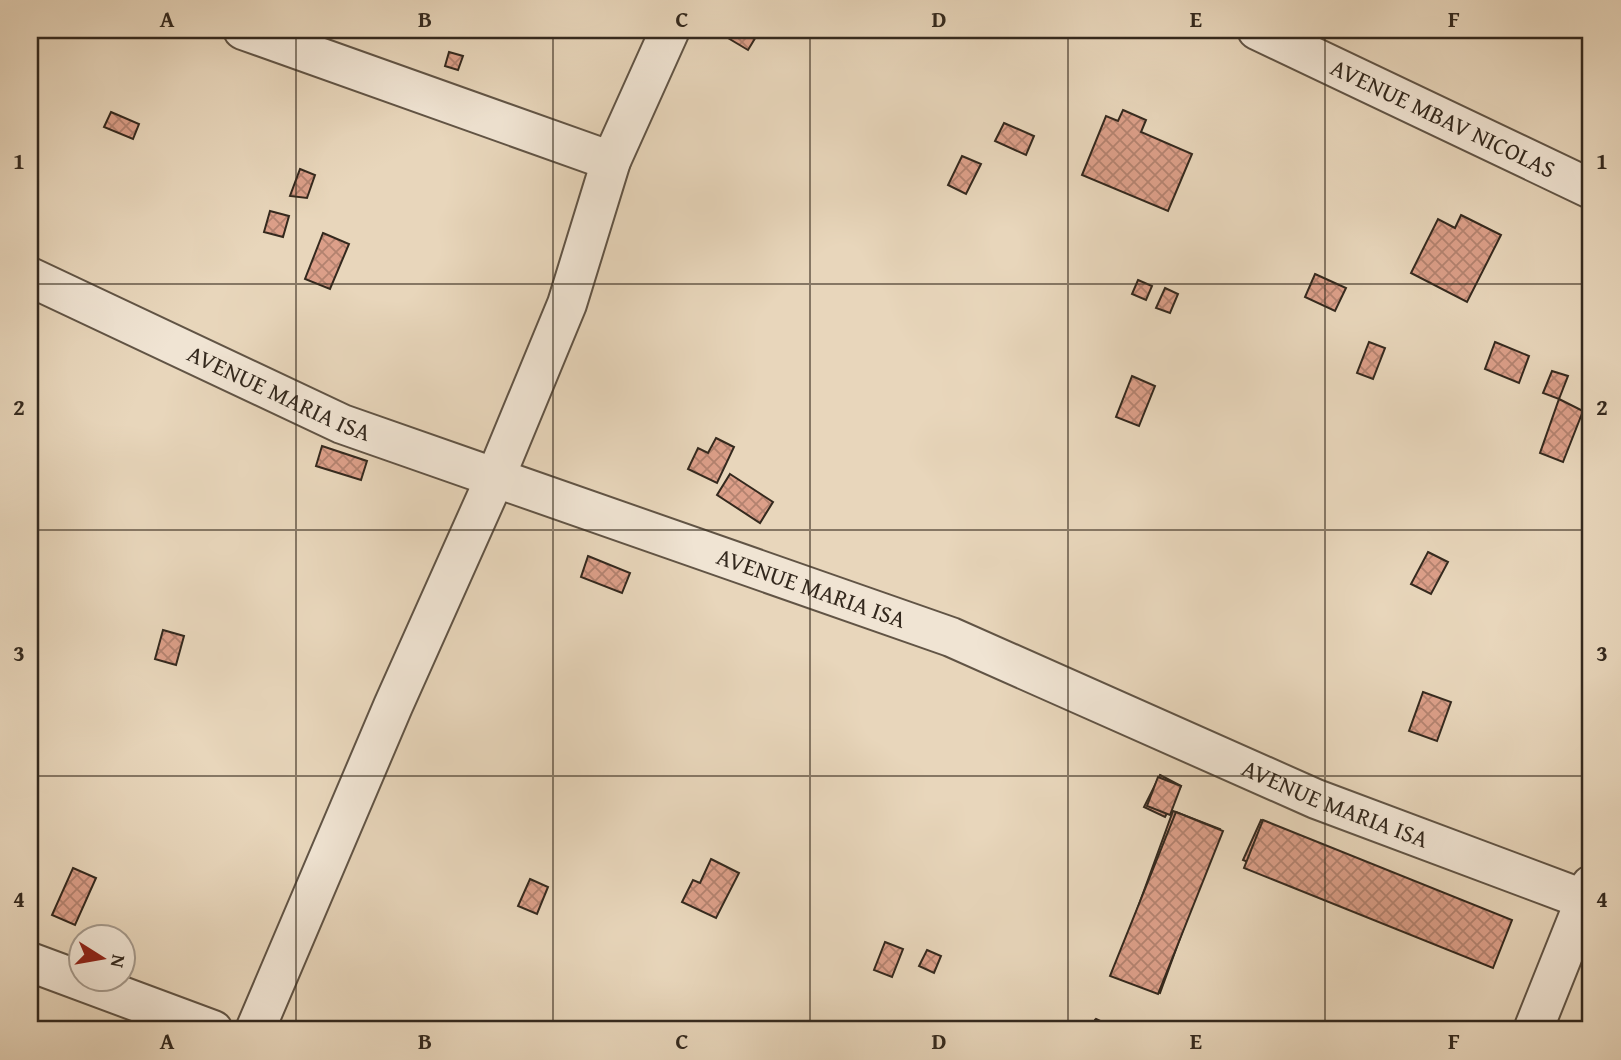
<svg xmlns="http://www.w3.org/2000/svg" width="1621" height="1060" viewBox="0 0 1621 1060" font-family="'Gentium Book Plus',serif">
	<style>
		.building { fill: url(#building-cross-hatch); stroke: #34291e; stroke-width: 2 }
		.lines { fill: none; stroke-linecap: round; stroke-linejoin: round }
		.minor-casing { stroke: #615445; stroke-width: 42 }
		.minor { stroke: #f0e4d3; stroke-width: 38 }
		.grid { fill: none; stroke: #34291e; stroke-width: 2; stroke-opacity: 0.55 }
		.labels { text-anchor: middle; stroke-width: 5; stroke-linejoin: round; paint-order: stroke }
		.street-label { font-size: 24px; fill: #34291e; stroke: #f0e4d3 }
		.neatline { fill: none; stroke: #34291e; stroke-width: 2.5 }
		.grid-label { font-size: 23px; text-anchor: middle; font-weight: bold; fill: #34291e }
	</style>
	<defs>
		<pattern id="building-cross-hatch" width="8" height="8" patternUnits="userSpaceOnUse" patternTransform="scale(1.75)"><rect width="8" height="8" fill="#dc9f89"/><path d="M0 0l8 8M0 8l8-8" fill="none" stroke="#b3826f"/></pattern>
	</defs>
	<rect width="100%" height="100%" fill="#e8d6bb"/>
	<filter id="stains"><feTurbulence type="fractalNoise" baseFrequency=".00286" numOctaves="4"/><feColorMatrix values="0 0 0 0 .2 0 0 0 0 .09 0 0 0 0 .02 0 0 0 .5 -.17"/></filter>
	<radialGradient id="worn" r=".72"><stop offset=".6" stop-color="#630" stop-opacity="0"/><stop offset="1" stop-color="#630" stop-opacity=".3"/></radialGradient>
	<g class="building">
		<polygon points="720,30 748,30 757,35 748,50 718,32"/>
		<polygon points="449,52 463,56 458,70 445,66"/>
		<polygon points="1123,110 1146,120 1141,132 1192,154 1168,211 1082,175 1106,116 1118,121"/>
		<polygon points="111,112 139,124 133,139 104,127"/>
		<polygon points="1004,123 1034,136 1026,155 995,141"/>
		<polygon points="962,156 981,164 966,194 948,185"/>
		<polygon points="300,169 315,175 307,198 290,196"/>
		<polygon points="270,211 289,216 283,237 264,232"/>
		<polygon points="1461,215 1501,235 1467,302 1411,273 1438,219 1455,228"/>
		<polygon points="323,233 349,244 330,289 305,279"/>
		<polygon points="1315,274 1346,288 1335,311 1305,297"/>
		<polygon points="1138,280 1152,286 1146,300 1132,294"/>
		<polygon points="1165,288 1178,294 1170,313 1156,308"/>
		<polygon points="1369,342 1385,348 1373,379 1357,373"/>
		<polygon points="1495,342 1529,356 1519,383 1485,369"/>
		<polygon points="1552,371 1568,376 1559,399 1543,393"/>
		<polygon points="1132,376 1155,386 1139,426 1116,417"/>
		<polygon points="1559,399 1583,411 1563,462 1540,453"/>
		<polygon points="716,438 734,447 717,483 688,469 698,448 708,453"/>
		<polygon points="322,446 367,461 361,480 316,466"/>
		<polygon points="730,474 773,502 760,523 717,495"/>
		<polygon points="1428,552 1448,562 1431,594 1411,584"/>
		<polygon points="588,556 630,573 622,593 581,577"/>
		<polygon points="163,630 184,636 176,665 155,659"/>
		<polygon points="1423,692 1451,702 1437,741 1409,731"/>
		<polygon points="1160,775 1181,786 1165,817 1144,807"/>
		<polygon points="1158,777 1181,786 1170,815 1147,806"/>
		<polygon points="1173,811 1220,829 1160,993 1113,976"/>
		<polygon points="1176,812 1223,831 1158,994 1110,976"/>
		<polygon points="1261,820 1507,923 1490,964 1243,860"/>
		<polygon points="1263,820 1512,920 1493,968 1244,868"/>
		<polygon points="711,859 739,873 716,918 682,902 693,880 700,883"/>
		<polygon points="73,868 96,878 75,925 52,915"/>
		<polygon points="530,879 548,887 537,914 518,906"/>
		<polygon points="885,942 903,949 892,977 874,970"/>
		<polygon points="927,950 941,956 934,973 919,966"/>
		<polygon points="1096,1019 1107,1024 1104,1030 1091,1030"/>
		<polygon points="1095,1020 1105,1024 1103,1030 1092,1030"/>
	</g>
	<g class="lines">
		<g class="minor-casing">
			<g id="minor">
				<polyline points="243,30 611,161"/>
				<path id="s1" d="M1257 30 1591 189"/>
				<path id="s2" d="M30 277 342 424 951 637 1316 799 1591 902"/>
				<polyline points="30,962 213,1030"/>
				<polyline points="255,1030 393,706 495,478 567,304 611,161 670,30"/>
				<polyline points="1533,1030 1591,885"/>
			</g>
		</g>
		<use href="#minor" class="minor"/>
	</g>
	<path class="grid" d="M296 30V1030M553 30V1030M810 30V1030M1068 30V1030M1325 30V1030M30 284H1591M30 530H1591M30 776H1591"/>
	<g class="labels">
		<g class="street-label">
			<text dy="8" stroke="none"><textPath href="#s1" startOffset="206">AVENUE MBAV NICOLAS</textPath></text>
			<text dy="8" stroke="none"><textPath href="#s2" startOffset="275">AVENUE MARIA ISA</textPath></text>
			<text dy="8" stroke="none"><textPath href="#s2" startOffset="842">AVENUE MARIA ISA</textPath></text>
			<text dy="8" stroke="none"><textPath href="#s2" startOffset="1409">AVENUE MARIA ISA</textPath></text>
		</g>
	</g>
	<rect width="1621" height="1060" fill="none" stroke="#e8d6bb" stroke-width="77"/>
	<g transform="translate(102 958) rotate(101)"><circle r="33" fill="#f0e4d3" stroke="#a5998b" stroke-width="2"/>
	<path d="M0-5L12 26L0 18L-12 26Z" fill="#8f2418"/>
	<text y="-10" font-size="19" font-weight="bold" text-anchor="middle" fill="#34291e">N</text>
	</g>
	<rect x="38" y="38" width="1544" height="983" class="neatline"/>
	<g class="grid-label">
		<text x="167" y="27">A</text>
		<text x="425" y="27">B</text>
		<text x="682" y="27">C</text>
		<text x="939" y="27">D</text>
		<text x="1196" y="27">E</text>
		<text x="1454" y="27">F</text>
		<text x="19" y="169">1</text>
		<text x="1602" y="169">1</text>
		<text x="19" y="415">2</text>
		<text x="1602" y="415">2</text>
		<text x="19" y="661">3</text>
		<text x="1602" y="661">3</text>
		<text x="19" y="907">4</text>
		<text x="1602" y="907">4</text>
		<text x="167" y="1049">A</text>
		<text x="425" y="1049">B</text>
		<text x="682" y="1049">C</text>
		<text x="939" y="1049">D</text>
		<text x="1196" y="1049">E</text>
		<text x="1454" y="1049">F</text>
	</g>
	<rect width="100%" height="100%" filter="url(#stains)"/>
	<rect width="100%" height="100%" fill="url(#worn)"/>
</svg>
